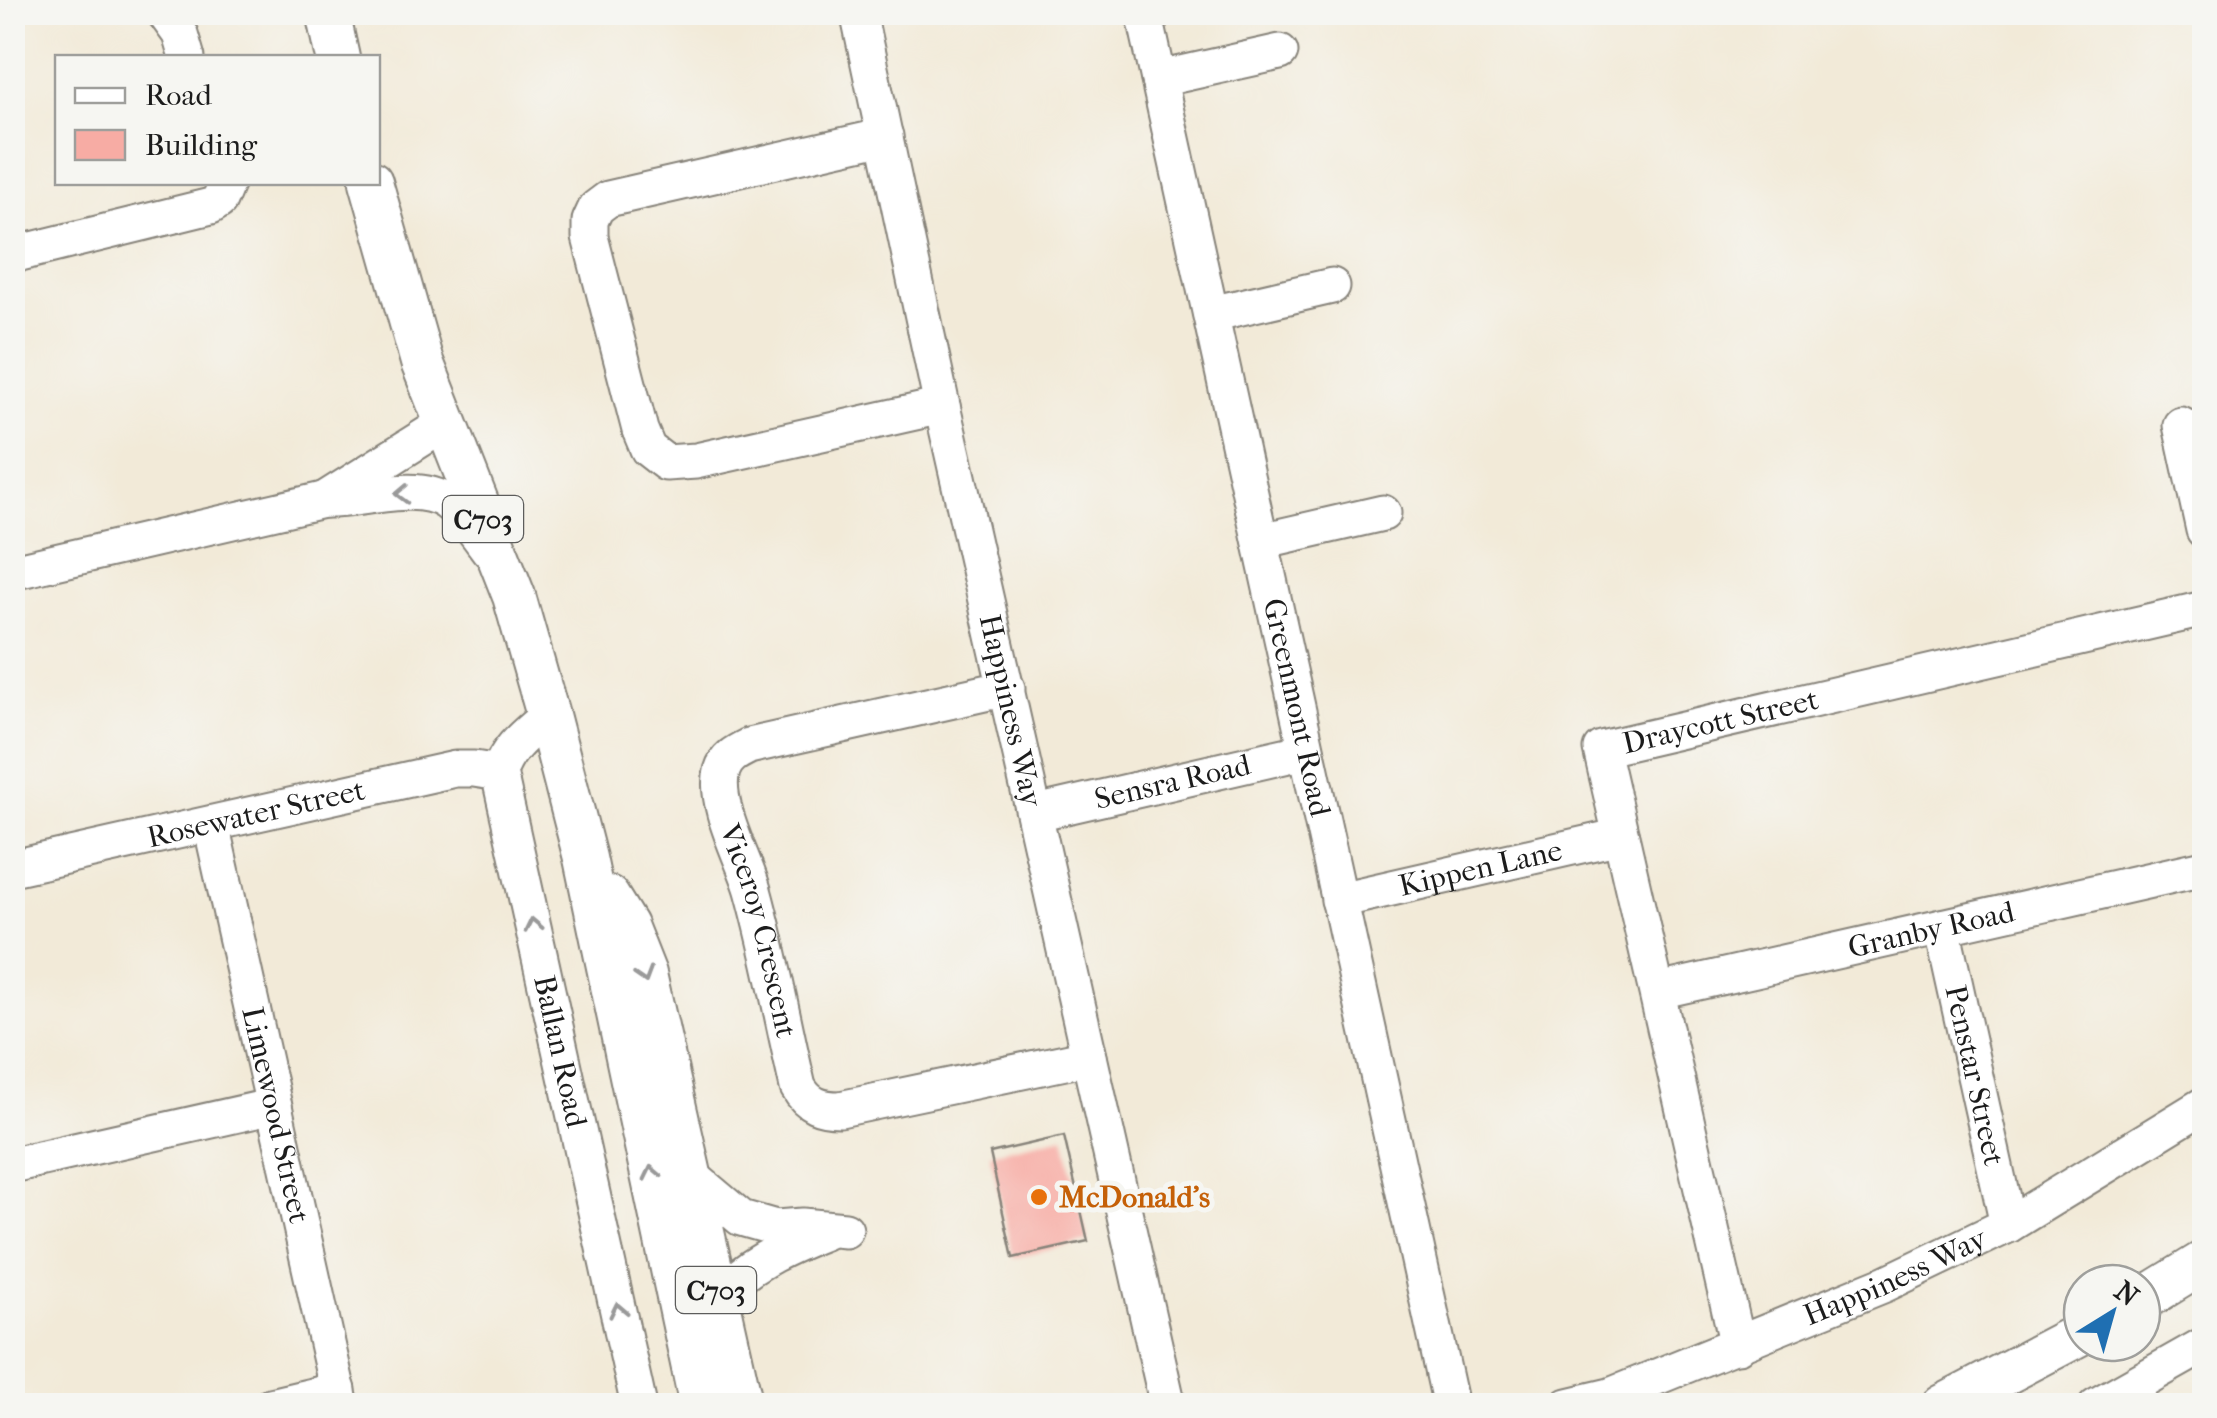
<svg xmlns="http://www.w3.org/2000/svg" width="2217" height="1418" viewBox="0 0 2217 1418" font-family="'IM FELL French Canon',serif">
<rect width="100%" height="100%" fill="#f6f6f2"/>
<filter id="ink" filterUnits="userSpaceOnUse"><feTurbulence type="fractalNoise" baseFrequency=".01" numOctaves="2"/><feDisplacementMap in="SourceGraphic" scale="20" xChannelSelector="R" yChannelSelector="G"/><feConvolveMatrix kernelMatrix="1 2 1 2 8 2 1 2 1" color-interpolation-filters="sRGB"/></filter>
<filter id="wash" filterUnits="userSpaceOnUse"><feTurbulence type="fractalNoise" baseFrequency=".0048" numOctaves="4" result="noise"/><feDisplacementMap in="SourceGraphic" scale="40" xChannelSelector="R" yChannelSelector="G"/><feGaussianBlur stdDeviation="2.25" result="paint"/><feColorMatrix in="noise" values="0 0 0 0 0 0 0 0 0 0 0 0 0 0 0 0 0 1.4 0 .05"/><feComposite in="paint" operator="in"/></filter>
<g filter="url(#wash)">
<rect width="100%" height="100%" fill="#f2ead8"/>
<g id="blocks">
<path fill="#f7aca4" d="M1064,1136L1088,1241L1013,1258L990,1153Z"/>
</g>
</g>
<g filter="url(#ink)">
<use href="#blocks" fill-opacity="0" stroke="#87837a" stroke-width="2.5"/>
<g fill="none" stroke-linecap="round" stroke-linejoin="round">
<defs>
<g id="minor">
<path d="M164,12L180,34L187,58"/>
<path id="s1" d="M858,12L942,406L1168,1406"/>
<path id="s2" d="M1144,12L1451,1406"/>
<path d="M1159,79L1280,52"/>
<path d="M885,136L608,199L596,208L590,221V237L640,430L648,449L666,463L696,461L942,406"/>
<path d="M12,255L211,206L219,201L227,182"/>
<path d="M1211,314L1332,286"/>
<path d="M2181,425L2204,530"/>
<path d="M324,500L446,423"/>
<path d="M1261,541L1383,513"/>
<path d="M12,572L323,500C359,502 416,480 447,502C464,515 477,534 489,550"/>
<path id="s3" d="M1007,688L749,746C737,752 726,757 722,771C713,804 744,859 753,890C771,955 783,1022 798,1087C808,1105 821,1109 840,1109L1089,1057"/>
<path id="s4" d="M548,715C528,733 507,747 499,773L639,1406"/>
<path id="s5" d="M1036,813L1306,751"/>
<path id="s6" d="M211,824L341,1406"/>
<path id="s7" d="M12,868L455,769H474L499,773"/>
<path id="s8" d="M1339,900L1621,836"/>
<path id="s9" d="M1942,927L2008,1225"/>
<path id="s10" d="M1658,991L2204,868"/>
<path d="M12,1165L274,1106"/>
<path d="M690,1175L741,1218L776,1228L802,1226L845,1230"/>
<path d="M718,1299C742,1266 786,1247 824,1232"/>
<path id="s11" d="M1738,1346L1601,749L2204,609"/>
<path d="M270,1406L338,1390"/>
<path id="s12" d="M1568,1406L1610,1396L1885,1284L2008,1225L2204,1105"/>
<path d="M2096,1406L2204,1345"/>
</g>
<path id="major" d="M328,12L338,58
M371,182L422,362L514,596L548,715L585,858L701,1406
M608,897L626,926L645,974L742,1406
M2142,1300L2204,1262
M1943,1406L2082,1333"/>
</defs>
<use href="#minor" stroke="#87837a" stroke-width="39"/>
<use href="#major" stroke="#87837a" stroke-width="46"/>
<use href="#minor" stroke="#fff" stroke-width="35"/>
<use href="#major" stroke="#fff" stroke-width="42"/>
</g>
<defs><path id="oneway-chevron" d="M-2-3.5L2.5 0L-2 3.5" fill="none" stroke-width="1.6" stroke-linecap="round" stroke-linejoin="round" transform="scale(2.5)"/></defs>
<g stroke="#999">
<use href="#oneway-chevron" transform="translate(402 494) rotate(178)"/>
<use href="#oneway-chevron" transform="translate(533 925) rotate(-102)"/>
<use href="#oneway-chevron" transform="translate(644 976) rotate(73)"/>
<use href="#oneway-chevron" transform="translate(652 1173) rotate(-102)"/>
<use href="#oneway-chevron" transform="translate(618 1310) rotate(-102)"/>
</g>
</g>
<circle fill="#e8710a" stroke="#f6f6f2" stroke-width="4" cx="1039" cy="1197" r="10"/>
<g text-anchor="middle" dominant-baseline="central" stroke-width="10" stroke-linejoin="round" paint-order="stroke">
<g fill="#f6f6f2" stroke="#5d5d5c" stroke-width="2.5">
<rect x="443" y="496" width="80" height="46" rx="8"/>
<rect x="676" y="1267" width="80" height="46" rx="8"/>
</g>
<g font-size="28" font-weight="bold" fill="#1c1c1c">
<text x="483" y="519">C703</text>
<text x="716" y="1290">C703</text>
</g>
<g font-size="30" fill="#1c1c1c" stroke="#f6f6f2">
<text stroke="none"><textPath href="#s1" startOffset="715">Happiness Way</textPath></text>
<text stroke="none"><textPath href="#s2" startOffset="712">Greenmont Road</textPath></text>
<text stroke="none"><textPath href="#s11" startOffset="735">Draycott Street</textPath></text>
<text stroke="none"><textPath href="#s5" startOffset="140">Sensra Road</textPath></text>
<text stroke="none"><textPath href="#s7" startOffset="250">Rosewater Street</textPath></text>
<text stroke="none"><textPath href="#s8" startOffset="145">Kippen Lane</textPath></text>
<text stroke="none"><textPath href="#s10" startOffset="280">Granby Road</textPath></text>
<text stroke="none"><textPath href="#s3" startOffset="468">Viceroy Crescent</textPath></text>
<text stroke="none"><textPath href="#s4" startOffset="362">Ballan Road</textPath></text>
<text stroke="none"><textPath href="#s9" startOffset="152">Penstar Street</textPath></text>
<text stroke="none"><textPath href="#s6" startOffset="298">Limewood Street</textPath></text>
<text stroke="none"><textPath href="#s12" startOffset="352">Happiness Way</textPath></text>
</g>
<g font-size="30" font-weight="bold" fill="#c56008" stroke="#f6f6f2" text-anchor="start">
<text x="1059" y="1197">McDonald's</text>
</g>
</g>
<rect width="2217" height="1418" fill="none" stroke="#f6f6f2" stroke-width="50"/>
<rect x="55" y="55" width="325" height="130" fill="#f6f6f2" stroke="#9f9f9c" stroke-width="2.5"/>
<rect x="75" y="88" width="50" height="15" fill="#ffffff" stroke="#9f9f9c" stroke-width="2.5"/>
<text x="145" y="105" font-size="30" fill="#1c1c1c">Road</text>
<rect x="75" y="130" width="50" height="30" fill="#f7aca4" stroke="#9f9f9c" stroke-width="2.5"/>
<text x="145" y="155" font-size="30" fill="#1c1c1c">Building</text>
<g transform="translate(2112 1313) rotate(37)"><circle r="48" fill="#f6f6f2" stroke="#9f9f9c" stroke-width="2.5"/>
<path d="M0-8L18 38L0 25L-18 38Z" fill="#1f6fb2"/>
<text y="-15" font-size="28" font-weight="bold" text-anchor="middle" fill="#1c1c1c">N</text>
</g>
</svg>
